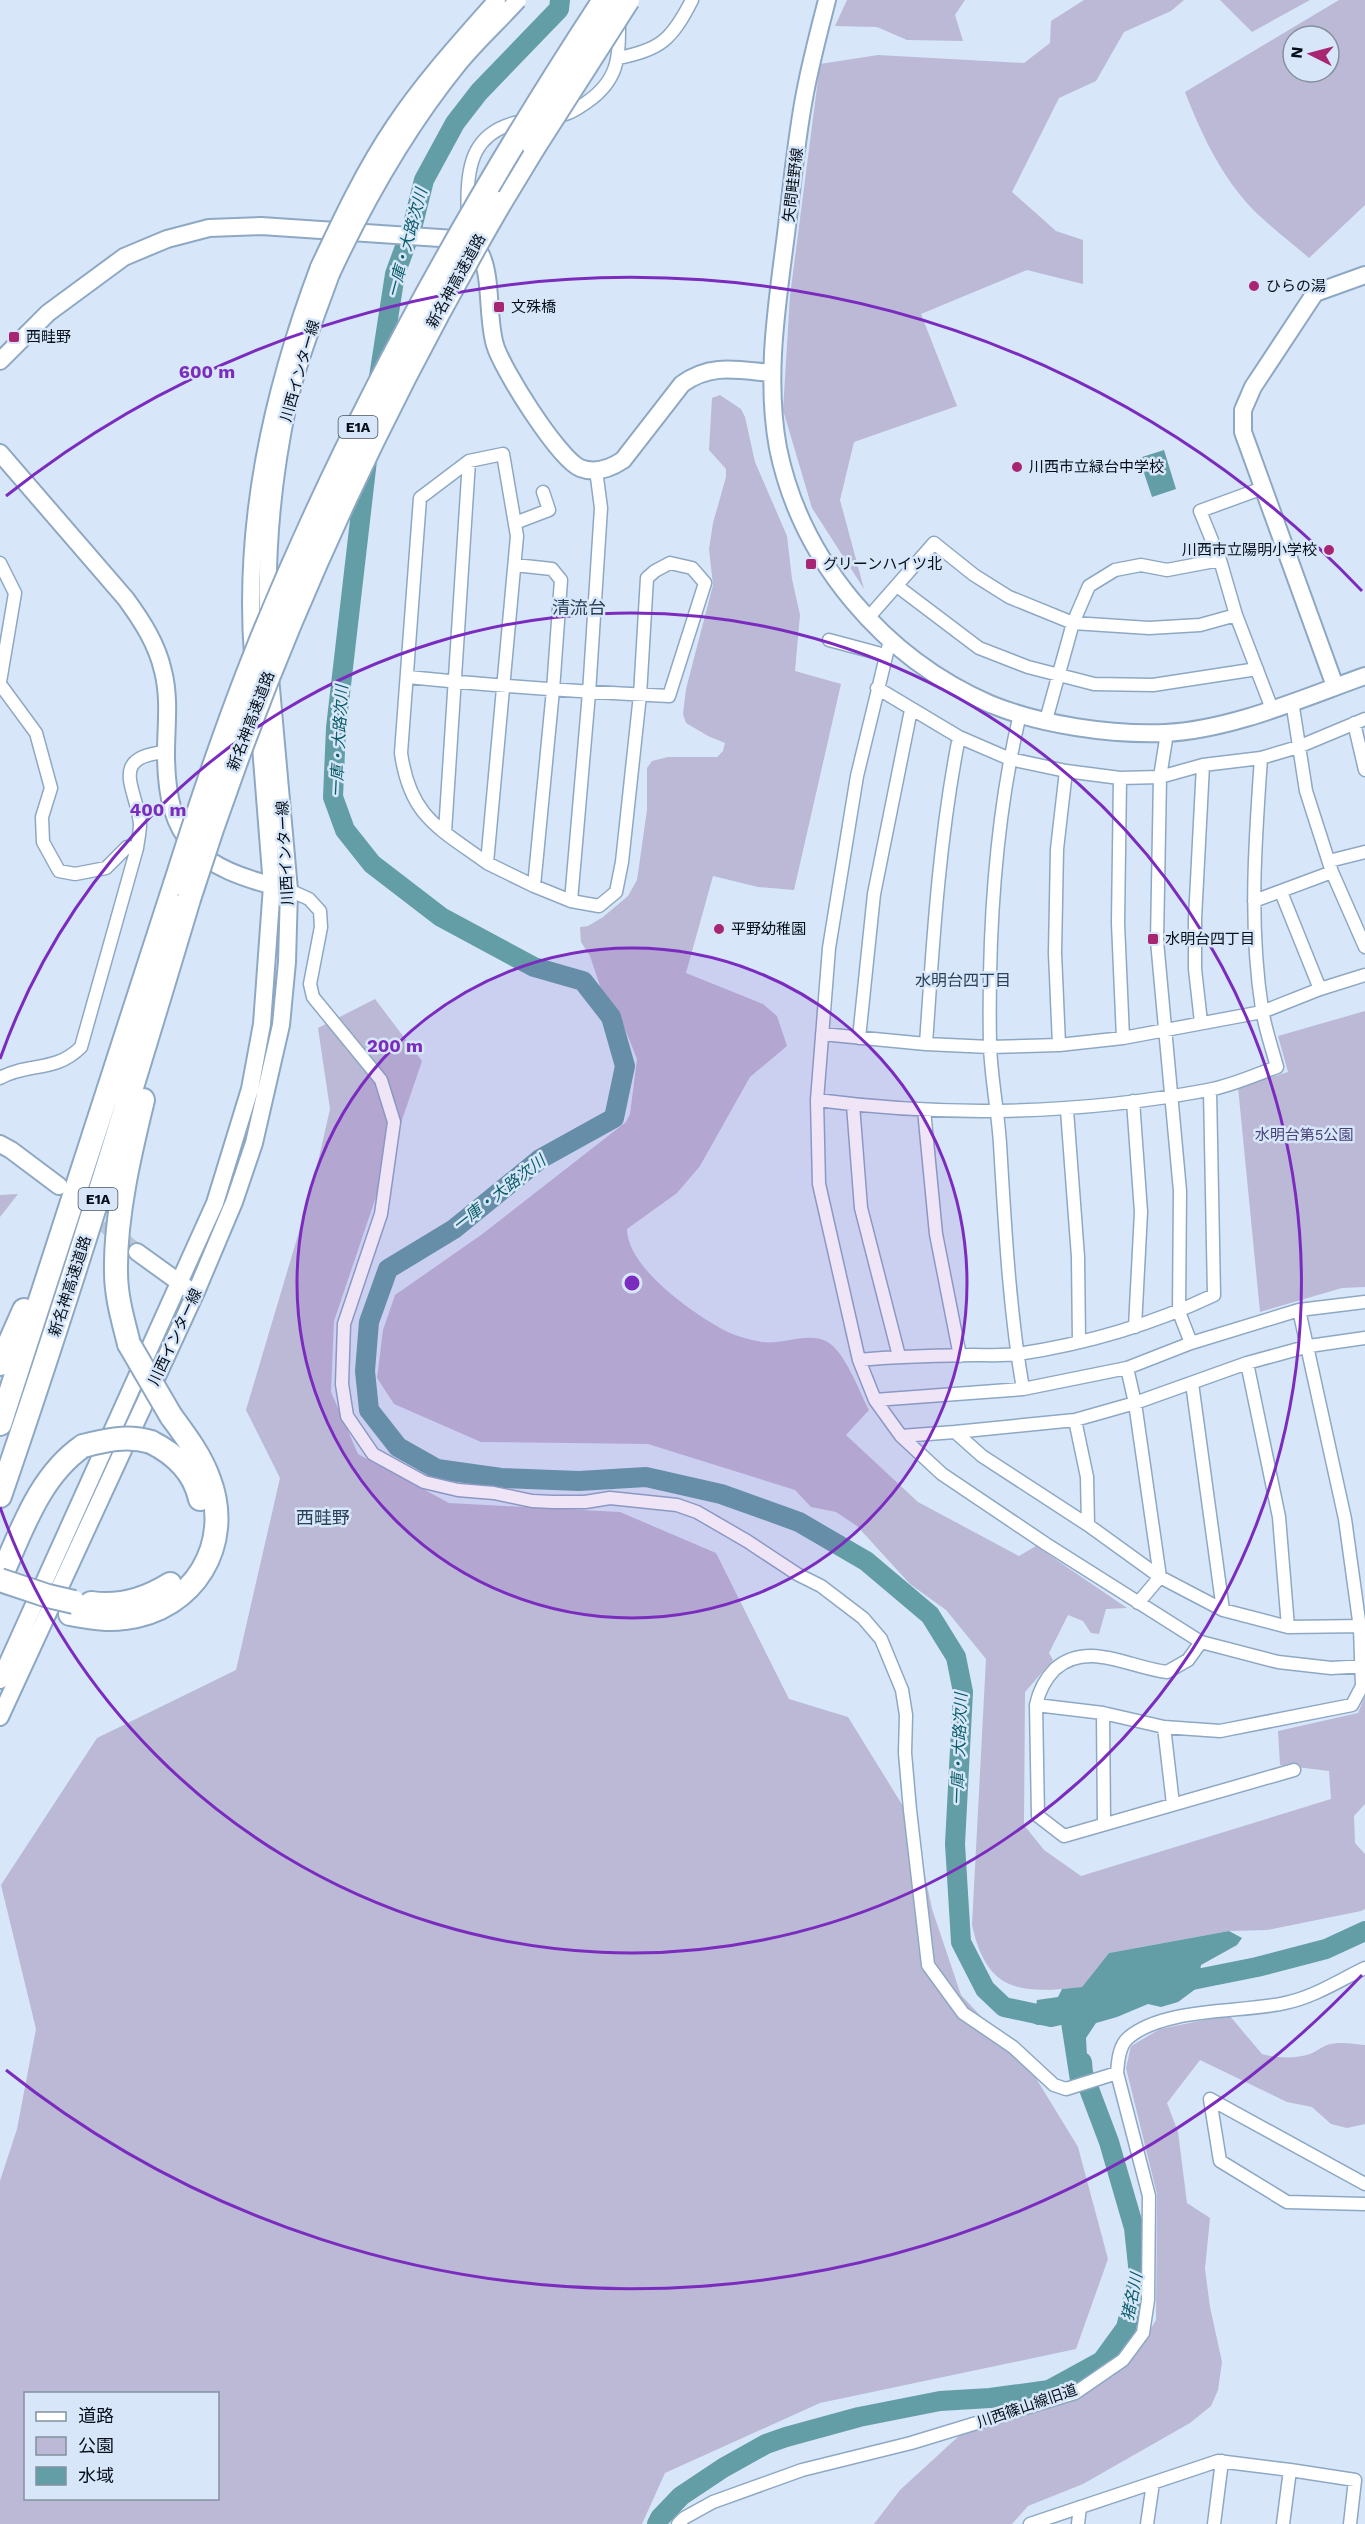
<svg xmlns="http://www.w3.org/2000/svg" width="1365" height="2524" viewBox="0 0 1365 2524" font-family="'Work Sans','Noto Sans JP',sans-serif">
<rect width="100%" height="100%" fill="#d7e7f9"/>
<path fill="#bbb9d5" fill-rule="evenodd" d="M847,0H965L955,15L963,41L907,40L877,27L835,26Z
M1084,0H1184L1171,11L1124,32L1096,81L1059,98L1012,192L1056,231L1083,240V284L1027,270L921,314L957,406L854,442L840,500L864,589L812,508L783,410L790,296L820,64L878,55L1024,63L1050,43L1051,21Z
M1220,0H1310L1252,32Z
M1339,0H1365V205L1309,258C1294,245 1277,232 1263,219C1225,185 1203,138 1185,92ZM1293,36H1329V72H1293Z
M720,395L741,409L745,417L755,462L787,536L792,579L800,615L795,671L841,684L794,890L758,887L713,876L686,973L763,1004L777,1016L787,1046L750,1077L700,1166L677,1193L627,1229C627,1267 691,1312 722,1329C732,1335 750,1340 762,1342C782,1345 807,1332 826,1341C845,1351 859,1391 869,1410L846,1435L918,1502L1019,1556L1036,1546L1127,1608L1106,1609L1099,1634L1091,1633L1083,1621L1068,1615L1049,1653L1053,1660L1025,1692L1024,1825L1044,1850L1081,1876L1331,1799L1329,1771L1280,1765L1278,1731L1358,1713L1365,1696V1804L1354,1816L1355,1843L1365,1854V1909L1361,1911L1267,1930L1229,1931L1109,1953L1082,1987C1020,1994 987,1993 972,1925L986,1659L946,1610L910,1584L857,1526L836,1512L811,1507L795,1490L648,1444L481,1442L394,1404L377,1378L383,1330L395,1295L481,1235L626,1122L630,1114L637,1059L617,1009L601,989L590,956L581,942L580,927L588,926L603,917L628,896L637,880L647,810V768L652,761L668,757H717L723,751L725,743L708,736L686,723L683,714L686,689L713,585L709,549L713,523L726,477V469L709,450L712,398Z
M375,999L422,1061L334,1321L331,1392L358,1454L449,1503L620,1512L716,1553L789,1699L848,1717L914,1824L932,1909L961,1995L1031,2070L1078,2147L1108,2259L1076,2349L820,2403L665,2473L642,2524H0V2181L17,2129L36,2029L1,1885L97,1738L236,1670L280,1478L246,1410L312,1188L330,1109L318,1028ZM26,2394H218V2498H26Z
M1365,1011V1287L1342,1288L1260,1312L1238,1087L1288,1072L1278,1036Z
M18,1194L0,1217V1195Z
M1229,2015L1262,2054C1277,2058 1295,2059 1310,2054C1316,2052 1321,2047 1327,2045C1339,2041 1353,2044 1365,2045V2124L1347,2128L1331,2124L1312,2107L1287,2102L1200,2060L1167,2103L1178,2132L1187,2203L1210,2218L1205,2269L1210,2307L1222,2362L1218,2390L1211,2406L1190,2423L1083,2484L1028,2506L1012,2524H874L900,2490L960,2435L1080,2395L1133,2358L1156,2320L1157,2194L1126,2068L1131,2046L1160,2029Z"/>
<path fill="#639da6" d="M1164,450L1176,489L1152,497L1139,458Z
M1229,1931L1242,1938L1237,1945L1201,1965L1200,1971L1205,1982L1178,2002L1161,2007L1148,2004L1117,2017L1096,2023L1086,2038L1088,2075L1070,2081L1061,2023L1037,2025L1033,2023L1037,2000L1058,1997L1062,1989L1082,1987L1109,1953Z"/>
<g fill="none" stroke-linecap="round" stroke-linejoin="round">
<path stroke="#639da6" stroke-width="20" d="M379,377L395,274L412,228L424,180L455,123L479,92L559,9L560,0
M367,460L336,728L333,797L345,830L372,864L441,917L534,967L583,981L611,1017L625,1066L614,1118L540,1159L454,1229L388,1269L369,1322L365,1371L369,1410L398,1447L437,1469L501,1478L579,1481L646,1477L721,1494L799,1522L866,1561L930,1615L956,1657L963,1692L955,1844L961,1942L985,1989L1004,2007L1051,2017L1060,2015
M1177,1983L1257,1967L1326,1949L1365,1931
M657,2524L660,2518L681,2496L723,2468L766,2444L786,2437L859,2417L940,2401L990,2398L1049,2390L1102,2361L1126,2328L1139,2275L1134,2228L1109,2142L1083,2073L1082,2062"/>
<path stroke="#b8c7d7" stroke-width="16" stroke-dasharray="16 8" stroke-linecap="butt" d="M85,1208L137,1252"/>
<defs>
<path id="street" d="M618,58C661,50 672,39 692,0
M553,117C568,115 575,110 587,102C620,79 619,56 619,19
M468,216C465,165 472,127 530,120
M503,454L517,536L487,863C439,828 410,817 401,753L420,498L469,461Z
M1263,488L1200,511L1220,560L1236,615L1272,709
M515,523L549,510L543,492
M0,563L15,593L0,682
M515,565L552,569L561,580L553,690L534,886
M897,586L979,648L1028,667L1094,684L1153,685L1257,669
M868,618L934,543L974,575L1009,597L1073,623L1149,628L1200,625L1236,615
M829,640L885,655
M890,640L857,776L829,948L817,1100L819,1184L859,1360L875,1400L901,1436L942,1474L1046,1544L1201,1642L1278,1662L1331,1668L1365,1666
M408,677C495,686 582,692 669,696L705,583L692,568L670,563L655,571L647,578L640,695L622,862L616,892L599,906L571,901
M0,684L36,733L51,788L42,817L43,842L59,871L75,874L106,868L127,847L137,848
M877,688L959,737L1010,759L1066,771L1120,778L1160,777L1203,765L1261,758L1298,747L1365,719
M1292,701L1306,791L1332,872L1365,947
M1020,714C995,819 988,937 990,1045C991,1078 998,1111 1000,1144C1005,1226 1009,1308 1023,1389
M1046,720L1073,623L1089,586L1115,570L1141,565L1167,570L1220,560
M1354,723L1365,770
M1167,733L1160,777L1157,941L1180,1191L1179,1312L1191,1343
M1120,778L1118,923L1123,1038
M445,832L469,461
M1329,861L1365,852
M487,863L534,886L571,901L589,693L601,508L596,470
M289,890L309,899L320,911L321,927L310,984L313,997L381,1080L394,1122L381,1214L344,1324L342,1384L347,1416L373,1454L424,1482L458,1490L494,1493L532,1501L553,1502H585L610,1498L677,1505L697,1512L747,1541L797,1574L821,1586L863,1618L881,1639L902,1690L906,1715L905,1753L910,1810L928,1965L963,2013L1013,2047L1054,2085L1066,2089L1117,2073
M1281,892L1320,989
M1254,901L1332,872
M1201,1022L1195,969V919L1203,765
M822,1034L926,1044L990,1047L1059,1045L1123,1038L1262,1012L1320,989L1365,975
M859,1038L874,894L911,710
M926,1044C933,941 939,838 959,737
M1059,1045L1055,953L1057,849L1066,771
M0,1078C29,1062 55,1073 81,1047L137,848C138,840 140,832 140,824C137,789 107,757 166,752
M817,1100C947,1117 1080,1114 1208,1090C1231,1086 1255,1075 1277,1067C1272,1048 1265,1029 1262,1009C1249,926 1255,842 1261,758
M1133,1101L1141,1212L1135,1327
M853,1105L861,1208L899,1356
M924,1110L936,1234L960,1356
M1067,1110L1078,1257L1079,1342
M859,1360C897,1356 934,1356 973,1355C988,1355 1003,1356 1018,1354C1085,1344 1153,1324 1214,1295L1210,1090
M1247,1363L1279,1517L1288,1627
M1127,1368L1135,1403L1160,1577L1138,1603
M1192,1383L1223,1610
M875,1400L1023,1389L1127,1368L1191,1343L1299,1310L1365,1302
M1075,1420L1087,1477L1088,1525
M955,1432L1075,1420L1135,1403L1247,1363L1309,1346L1365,1338
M901,1436L955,1432L982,1456L1088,1525L1160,1577L1223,1610L1288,1627L1365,1626
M1201,1642L1188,1660L1167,1672C1130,1668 1088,1640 1055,1669C1044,1680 1039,1691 1036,1705L1038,1816L1064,1836L1294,1770
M1036,1705L1103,1713L1164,1727L1220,1731L1352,1705L1362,1686L1360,1628L1345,1519L1299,1310
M1103,1713L1104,1823
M1164,1727L1173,1804
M1365,2184L1210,2099L1220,2161L1287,2202L1365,2204
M678,2524L684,2518L713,2502L802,2470L911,2443L1075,2393L1123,2360L1143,2333L1148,2300L1149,2196L1117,2073C1118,2061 1119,2046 1128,2038C1164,2007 1241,2013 1285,2003C1314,1997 1338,1981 1365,1968
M1030,2524L1218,2461L1290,2470
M1078,2524L1080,2507
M1147,2524L1153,2483
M1214,2524L1222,2461
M1283,2524L1290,2470L1355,2480L1350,2524"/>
<path id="secondary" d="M827,0C819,31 811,61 805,93C796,139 792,187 786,234C777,305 765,377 778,448C801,561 884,658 990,704C1041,725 1110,735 1165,733C1231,730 1303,698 1365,676
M0,361L48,313L124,257L167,239L209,228L261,226L470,240C473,245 478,250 481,255C492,278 487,318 495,345C502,369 558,458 580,468C595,474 611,468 623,460L682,384C711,363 737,370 771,373
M0,453L126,599C142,621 157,644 163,671C170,698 166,726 166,753C166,842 199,868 282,888
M268,618C266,546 273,474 288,404C298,360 316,316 331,274
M253,656C243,522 272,392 319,267
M1335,686L1243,432V410L1253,387L1315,293L1365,275
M0,1144L11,1150L59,1186
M137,1252L187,1288
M0,1680L215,1203L250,1089L262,1024L272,886L258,708
M0,1717L196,1292L234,1202L254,1143L281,1025L287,962L289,890L270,677"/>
<path id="highway" d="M500,203L534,147
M129,1344C123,1320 116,1297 116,1272C115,1217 130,1153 143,1100
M0,1364L24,1310
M0,1424L175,884
M151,1442C175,1454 194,1471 200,1499
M0,1496C68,1299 129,1099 189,899
M0,1579C21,1532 39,1476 83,1446
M91,1603C119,1607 146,1599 170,1584
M70,1614C88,1617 106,1621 125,1618C194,1610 234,1544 209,1479C201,1456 185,1435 171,1416"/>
</defs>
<use href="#street" stroke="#8ea8c4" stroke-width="15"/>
<use href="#secondary" stroke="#8ea8c4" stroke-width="20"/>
<use href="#highway" stroke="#8ea8c4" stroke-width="26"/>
<use href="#street" stroke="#fff" stroke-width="12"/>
<use href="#secondary" stroke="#fff" stroke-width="16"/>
<use href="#highway" stroke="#fff" stroke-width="22"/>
<defs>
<path id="secondary-bridge" d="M319,267C342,218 365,169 395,125C425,80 462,40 497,0
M331,274C366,199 407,127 459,63C477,41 499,21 518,0"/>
<path id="highway-bridge" d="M534,147L628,0
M175,884C200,805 226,727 257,650C349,422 469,206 604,0
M189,899C266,656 372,423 500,203
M129,1344L171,1416
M83,1446C106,1440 127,1435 151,1442
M0,1580L48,1596L74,1602"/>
</defs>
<use href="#secondary-bridge" stroke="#8ea8c4" stroke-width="20" stroke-linecap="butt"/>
<use href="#highway-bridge" stroke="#8ea8c4" stroke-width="26" stroke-linecap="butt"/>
<use href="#secondary-bridge" stroke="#fff" stroke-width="16"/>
<use href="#highway-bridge" stroke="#fff" stroke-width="22"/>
</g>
<circle cx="632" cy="1283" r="335" fill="#7b2cbf" fill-opacity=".12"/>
<g fill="none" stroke="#7b2cbf" stroke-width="3">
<circle cx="632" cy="1283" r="335"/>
<path d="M0 1059A670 670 0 1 1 0 1507"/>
<path d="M1362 1975A1006 1006 0 0 1 6 2070M6 496A1006 1006 0 0 1 1362 591"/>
</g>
<g fill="#a82571" stroke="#d7e7f9" stroke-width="2">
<circle cx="1254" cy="286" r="6"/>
<rect x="493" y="301" width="12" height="12" rx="3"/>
<rect x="8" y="331" width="12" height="12" rx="3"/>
<circle cx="1017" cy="467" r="6"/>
<circle cx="1329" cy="550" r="6"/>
<rect x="805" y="558" width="12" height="12" rx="3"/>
<circle cx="719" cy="929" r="6"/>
<rect x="1147" y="933" width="12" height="12" rx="3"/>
</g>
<g text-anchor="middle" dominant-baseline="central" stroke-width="5" stroke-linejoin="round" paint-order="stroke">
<g fill="#d7e7f9" stroke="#45505c" stroke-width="1.5">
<rect x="338.5" y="416" width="39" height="22" rx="4.5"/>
<rect x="78.5" y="1188" width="39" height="22" rx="4.5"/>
</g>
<g font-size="14" font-weight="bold" fill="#060f19">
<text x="358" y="427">E1A</text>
<text x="98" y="1199">E1A</text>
</g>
<g font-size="15" fill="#060f19" stroke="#d7e7f9">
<text transform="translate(793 185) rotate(-83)">矢問畦野線</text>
<text transform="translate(456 281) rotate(-61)">新名神高速道路</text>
<text transform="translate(300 371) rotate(-74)">川西インター線</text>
<text transform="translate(251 721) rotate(-69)">新名神高速道路</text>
<text transform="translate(285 853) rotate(-93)">川西インター線</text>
<text transform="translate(70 1286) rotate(-72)">新名神高速道路</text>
<text transform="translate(175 1337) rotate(-65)">川西インター線</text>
<text transform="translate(1027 2406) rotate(-19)">川西篠山線旧道</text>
</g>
<g font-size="15" fill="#060f19" stroke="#d7e7f9" text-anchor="start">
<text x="1266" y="286">ひらの湯</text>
<text x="511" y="307">文殊橋</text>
<text x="26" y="337">西畦野</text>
<text x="1029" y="467">川西市立緑台中学校</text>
<text x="1317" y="550" text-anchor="end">川西市立陽明小学校</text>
<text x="823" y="564">グリーンハイツ北</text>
<text x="731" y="929">平野幼稚園</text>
<text x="1165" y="939">水明台四丁目</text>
</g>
<g font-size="15" fill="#4b4179" stroke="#d7e7f9">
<text x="1304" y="1135">水明台第5公園</text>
</g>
<g font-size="16" font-style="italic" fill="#0b5e69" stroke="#d7e7f9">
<text transform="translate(407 243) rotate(-75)">一庫・大路次川</text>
<text transform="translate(339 741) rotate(-87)">一庫・大路次川</text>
<text transform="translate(499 1193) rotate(-38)">一庫・大路次川</text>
<text transform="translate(959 1749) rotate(-88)">一庫・大路次川</text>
<text transform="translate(1132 2297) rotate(-79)">猪名川</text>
</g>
<g font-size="16" fill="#2a4159" stroke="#d7e7f9">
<text x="963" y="980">水明台四丁目</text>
</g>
<g font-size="18" fill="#2a4159" stroke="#d7e7f9">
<text x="579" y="607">清流台</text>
<text x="323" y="1517">西畦野</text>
</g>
</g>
<circle cx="632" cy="1283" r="9" fill="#7b2cbf" stroke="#d7e7f9" stroke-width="3"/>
<g font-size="18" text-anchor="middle" font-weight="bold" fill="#7b2cbf" stroke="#d7e7f9" stroke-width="5" stroke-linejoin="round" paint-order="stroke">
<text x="207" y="378">600 m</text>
<text x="158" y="816">400 m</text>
<text x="395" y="1052">200 m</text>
</g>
<rect x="24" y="2392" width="195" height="108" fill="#d7e7f9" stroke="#83919f" stroke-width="1.5"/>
<rect x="36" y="2412" width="30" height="9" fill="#ffffff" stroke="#83919f" stroke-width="1.5"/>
<text x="78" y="2422" font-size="18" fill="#060f19">道路</text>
<rect x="36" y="2437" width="30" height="18" fill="#bbb9d5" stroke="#83919f" stroke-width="1.5"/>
<text x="78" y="2452" font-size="18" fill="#060f19">公園</text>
<rect x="36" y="2467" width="30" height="18" fill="#639da6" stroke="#83919f" stroke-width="1.5"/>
<text x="78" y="2482" font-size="18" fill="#060f19">水域</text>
<g transform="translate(1311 54) rotate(276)"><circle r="28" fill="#d7e7f9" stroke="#83919f" stroke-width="1.5"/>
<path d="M0-4.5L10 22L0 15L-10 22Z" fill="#a82571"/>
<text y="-9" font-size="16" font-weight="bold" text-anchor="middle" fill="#060f19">N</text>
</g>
</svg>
